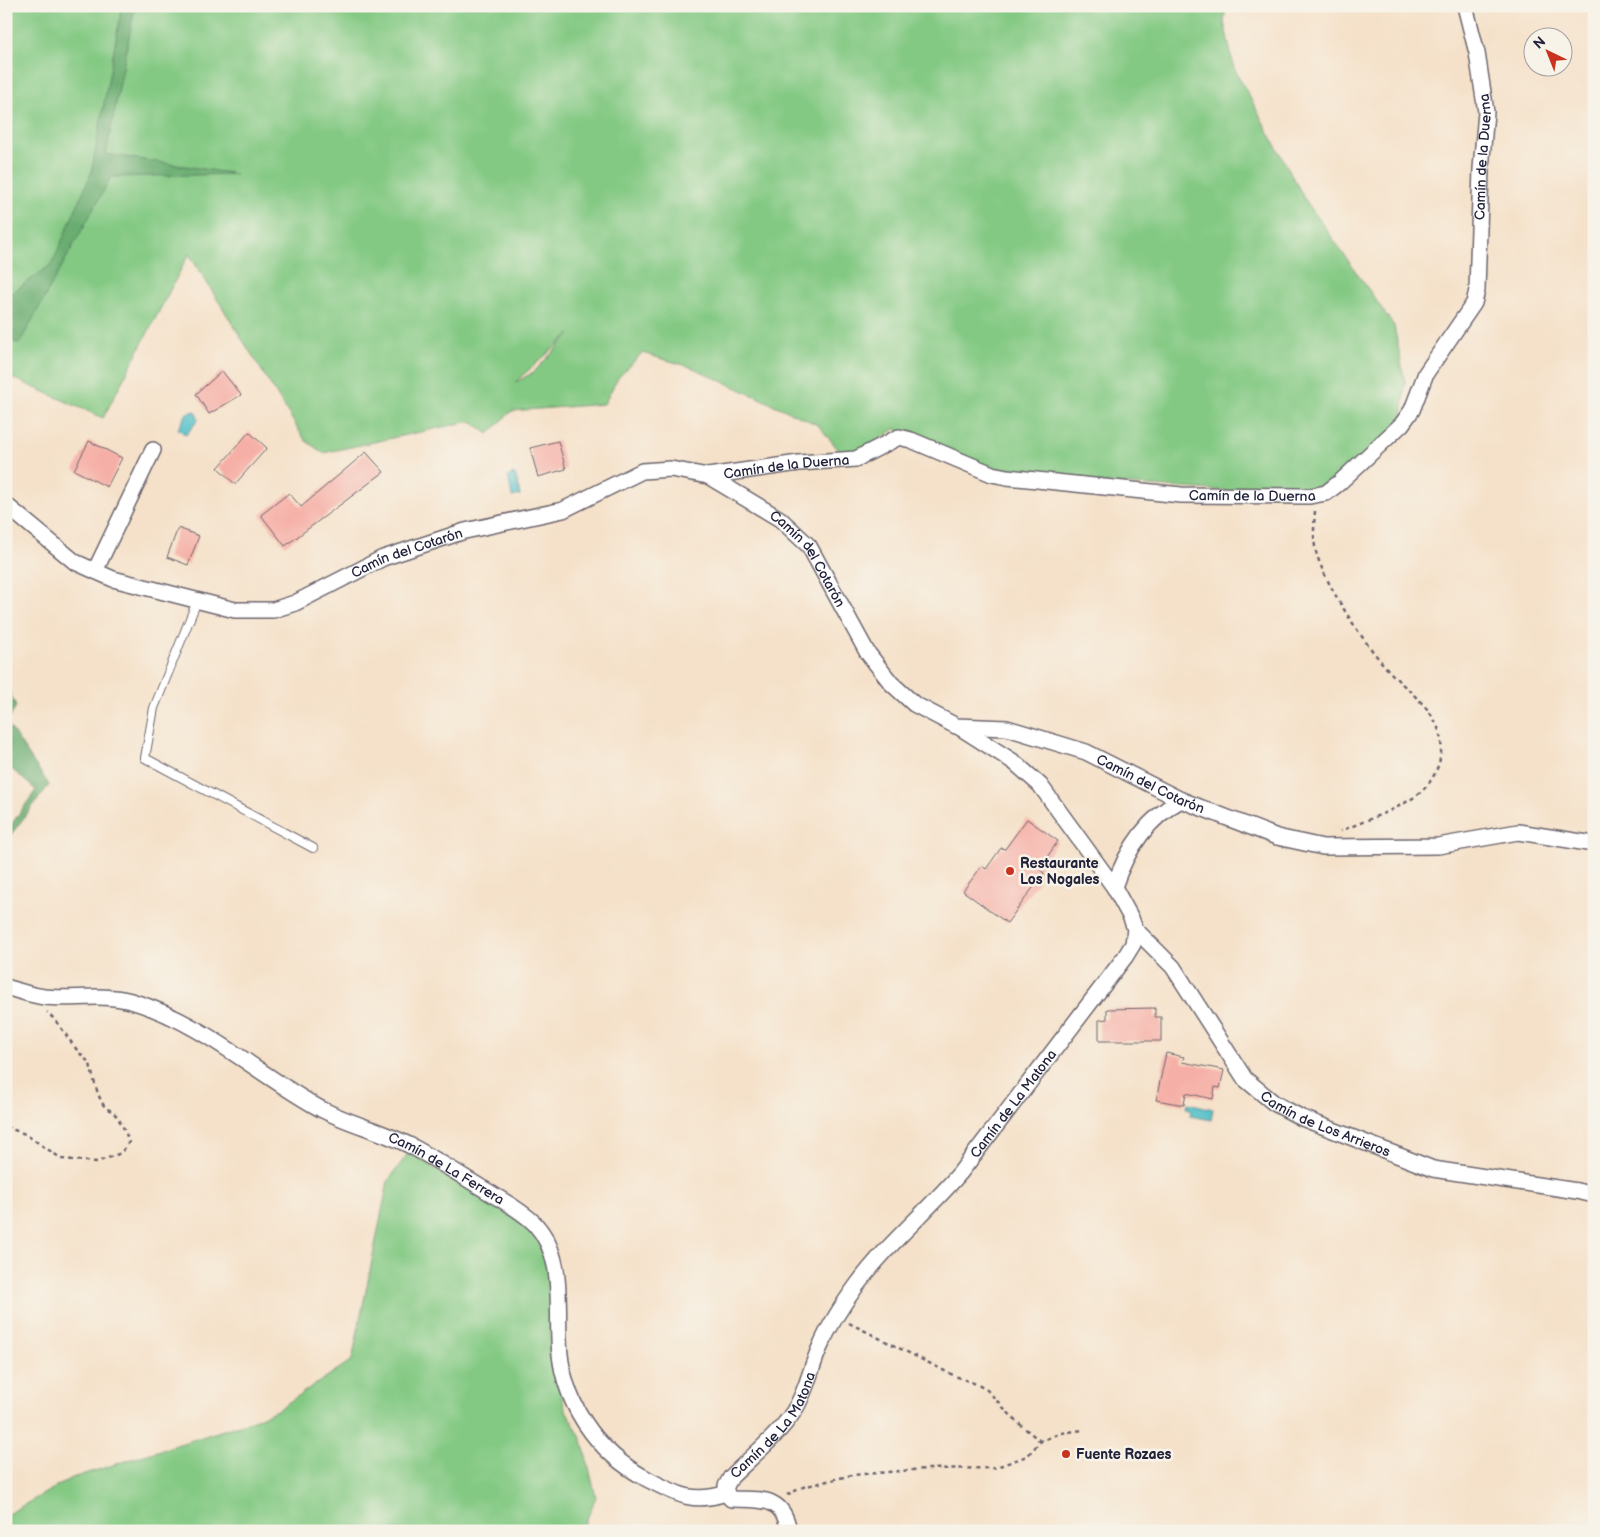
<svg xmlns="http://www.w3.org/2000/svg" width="1600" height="1537" viewBox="0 0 1600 1537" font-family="'Balsamiq Sans',sans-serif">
<rect width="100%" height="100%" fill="#f7f3e8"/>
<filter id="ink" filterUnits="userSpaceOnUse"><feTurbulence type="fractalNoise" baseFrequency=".02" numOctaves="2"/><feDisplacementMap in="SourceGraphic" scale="10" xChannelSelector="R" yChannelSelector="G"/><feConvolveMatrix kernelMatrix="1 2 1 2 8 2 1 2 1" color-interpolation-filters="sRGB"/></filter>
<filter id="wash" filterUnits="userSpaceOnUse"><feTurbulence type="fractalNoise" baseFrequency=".0096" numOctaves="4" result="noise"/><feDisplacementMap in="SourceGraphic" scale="20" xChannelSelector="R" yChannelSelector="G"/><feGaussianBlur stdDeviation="1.12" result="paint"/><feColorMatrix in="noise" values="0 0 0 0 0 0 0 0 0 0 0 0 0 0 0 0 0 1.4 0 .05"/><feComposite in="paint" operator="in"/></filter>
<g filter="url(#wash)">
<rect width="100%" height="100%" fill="#f5e1c9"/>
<path fill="#83c983" stroke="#52765f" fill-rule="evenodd" d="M6,6H1226L1224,22L1234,68L1304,198L1394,326L1405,382L1402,424L1339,483L1310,496L1007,477L899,437L897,428L847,460L818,425L691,367L642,353L618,378L604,404L512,411L488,434L471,421L323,453L305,440L189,254L103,418L6,375ZM570,334L534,372L516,382V381Z
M409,1152L516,1219L541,1242L551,1282L550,1358L566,1410L582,1440L596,1497L582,1531H6V1515L72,1478L246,1423L277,1410L352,1360L388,1181Z"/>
<path fill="#6aad71" stroke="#466856" d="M122,6H135L106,154L236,174L111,177L19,344L6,337V294L9,295L52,264L91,174Z
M6,684L16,706L7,723L49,785L6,841V832L36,790L6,764Z"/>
<path fill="#51c0c7" stroke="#3a7181" d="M196,411L198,420L186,435L178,429L187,413Z
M512,474L516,476L520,495L512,497L508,477Z
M1188,1103L1213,1109L1211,1120L1190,1116L1191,1109L1186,1108Z"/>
<g id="blocks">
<path fill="#f6afa6" d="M222,371L241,395L209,414L196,394Z
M249,432L267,448L235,484L218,468Z
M89,441L122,458L107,487L74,470Z
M558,441L566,469L538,477L530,448Z
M366,452L384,472L285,546L261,515L289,493L301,507Z
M178,528L199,536L188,565L167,557Z
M1027,819L1058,841L1039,869L1044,873L1007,923L963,891L982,866L986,869L1001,848L1005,849Z
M1155,1008V1017H1161V1041H1099V1020L1107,1019V1009Z
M1166,1053L1184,1057L1182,1062L1224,1070L1220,1088L1215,1087L1213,1099L1186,1093L1184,1105L1156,1100Z"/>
</g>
</g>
<g filter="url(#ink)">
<use href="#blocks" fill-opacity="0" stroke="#6c656d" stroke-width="1"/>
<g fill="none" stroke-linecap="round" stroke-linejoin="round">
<defs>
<path id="service" d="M197,601L154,708L145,758L313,848"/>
<g id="minor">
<path id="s1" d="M708,476L799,463L856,459L899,437L911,440L992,474L1007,477L1181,495L1310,496L1326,493L1339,483L1402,424L1412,410L1426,373L1474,303L1477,290L1481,169L1486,112L1477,53L1465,6"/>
<path id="s2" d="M6,505L75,562L113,579L235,610H273L295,603L383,558L465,531L563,510L642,471L671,469L708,476L780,519L809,546L867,652L891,683L914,704L956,726L1007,728L1086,752L1181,800L1277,837L1323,847L1438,846L1518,832L1594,844"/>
<path d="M95,571L153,450"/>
<path d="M1114,887C1126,851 1146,819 1181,800"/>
<path id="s3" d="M1135,929L1173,967L1245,1079L1274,1103L1302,1118L1433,1169L1577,1191L1594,1195"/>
<path id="s4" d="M6,987C18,991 31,995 44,997C73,1000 102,993 131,1001C203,1022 257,1074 321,1109C350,1124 382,1131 411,1146C437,1160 462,1176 487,1191C503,1201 521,1210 535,1224C564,1256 557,1299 559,1339C560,1400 596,1453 649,1480C678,1495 694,1504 726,1493"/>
<path id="s5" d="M726,1493V1486L731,1477C752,1456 778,1436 794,1411C807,1391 810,1369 820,1347C829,1326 843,1304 857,1285C887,1244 927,1212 960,1173L1125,957L1133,944L1135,929L1131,918L1114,887L1040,785L1014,762L959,727"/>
<path d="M726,1493L731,1499C760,1500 783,1495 789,1531"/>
</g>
</defs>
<use href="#service" stroke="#6c656d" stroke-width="10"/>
<use href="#minor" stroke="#6c656d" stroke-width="18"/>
<path stroke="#6c656d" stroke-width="2.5" stroke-dasharray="4 4" stroke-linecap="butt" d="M1315,511C1314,525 1313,539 1316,552C1326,587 1367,648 1392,674C1407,690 1431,707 1438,728C1447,753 1437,780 1416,796C1394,811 1366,820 1341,831
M6,1127L25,1134L62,1159L97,1162L121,1153L129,1142C125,1131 121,1120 112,1111C110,1110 107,1109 105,1107C98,1099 92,1074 90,1063C72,1049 64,1027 47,1012
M849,1323L955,1376L976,1384L987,1390L1016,1421L1040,1441
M787,1495L803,1487L852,1475L925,1469L994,1468L1027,1456L1041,1441L1061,1433L1083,1430"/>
<use href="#service" stroke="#fff" stroke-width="8"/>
<use href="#minor" stroke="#fff" stroke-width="15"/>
</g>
</g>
<g fill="#c8321e" stroke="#f7f3e8" stroke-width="2">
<circle cx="1010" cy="871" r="5"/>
<circle cx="1066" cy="1454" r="5"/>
</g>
<g text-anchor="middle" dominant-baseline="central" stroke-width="5" stroke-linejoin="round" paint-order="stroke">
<g font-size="14" fill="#22223b" stroke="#f7f3e8">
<text stroke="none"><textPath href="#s1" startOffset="1024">Camín de la Duerna</textPath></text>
<text stroke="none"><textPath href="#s1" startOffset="79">Camín de la Duerna</textPath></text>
<text stroke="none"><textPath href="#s1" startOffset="559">Camín de la Duerna</textPath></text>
<text stroke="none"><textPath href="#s2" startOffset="441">Camín del Cotarón</textPath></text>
<text stroke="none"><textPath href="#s2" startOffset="891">Camín del Cotarón</textPath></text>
<text stroke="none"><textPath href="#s2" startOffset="1326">Camín del Cotarón</textPath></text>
<text stroke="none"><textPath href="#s5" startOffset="490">Camín de La Matona</textPath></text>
<text stroke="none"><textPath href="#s3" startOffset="280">Camín de Los Arrieros</textPath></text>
<text stroke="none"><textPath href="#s4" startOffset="485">Camín de La Ferrera</textPath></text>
<text stroke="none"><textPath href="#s5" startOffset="85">Camín de La Matona</textPath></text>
</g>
<g font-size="14" font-weight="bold" fill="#22223b" stroke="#f7f3e8" text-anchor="start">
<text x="1020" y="863">Restaurante<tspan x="1020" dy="16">Los Nogales</tspan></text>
<text x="1076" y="1454">Fuente Rozaes</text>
</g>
</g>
<rect width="1600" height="1537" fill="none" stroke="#f7f3e8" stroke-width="25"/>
<g transform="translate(1548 52) rotate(317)"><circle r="24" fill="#f7f3e8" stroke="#a29fa3"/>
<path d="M0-4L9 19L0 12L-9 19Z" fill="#c8321e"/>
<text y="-8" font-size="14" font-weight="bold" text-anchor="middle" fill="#22223b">N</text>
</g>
</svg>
